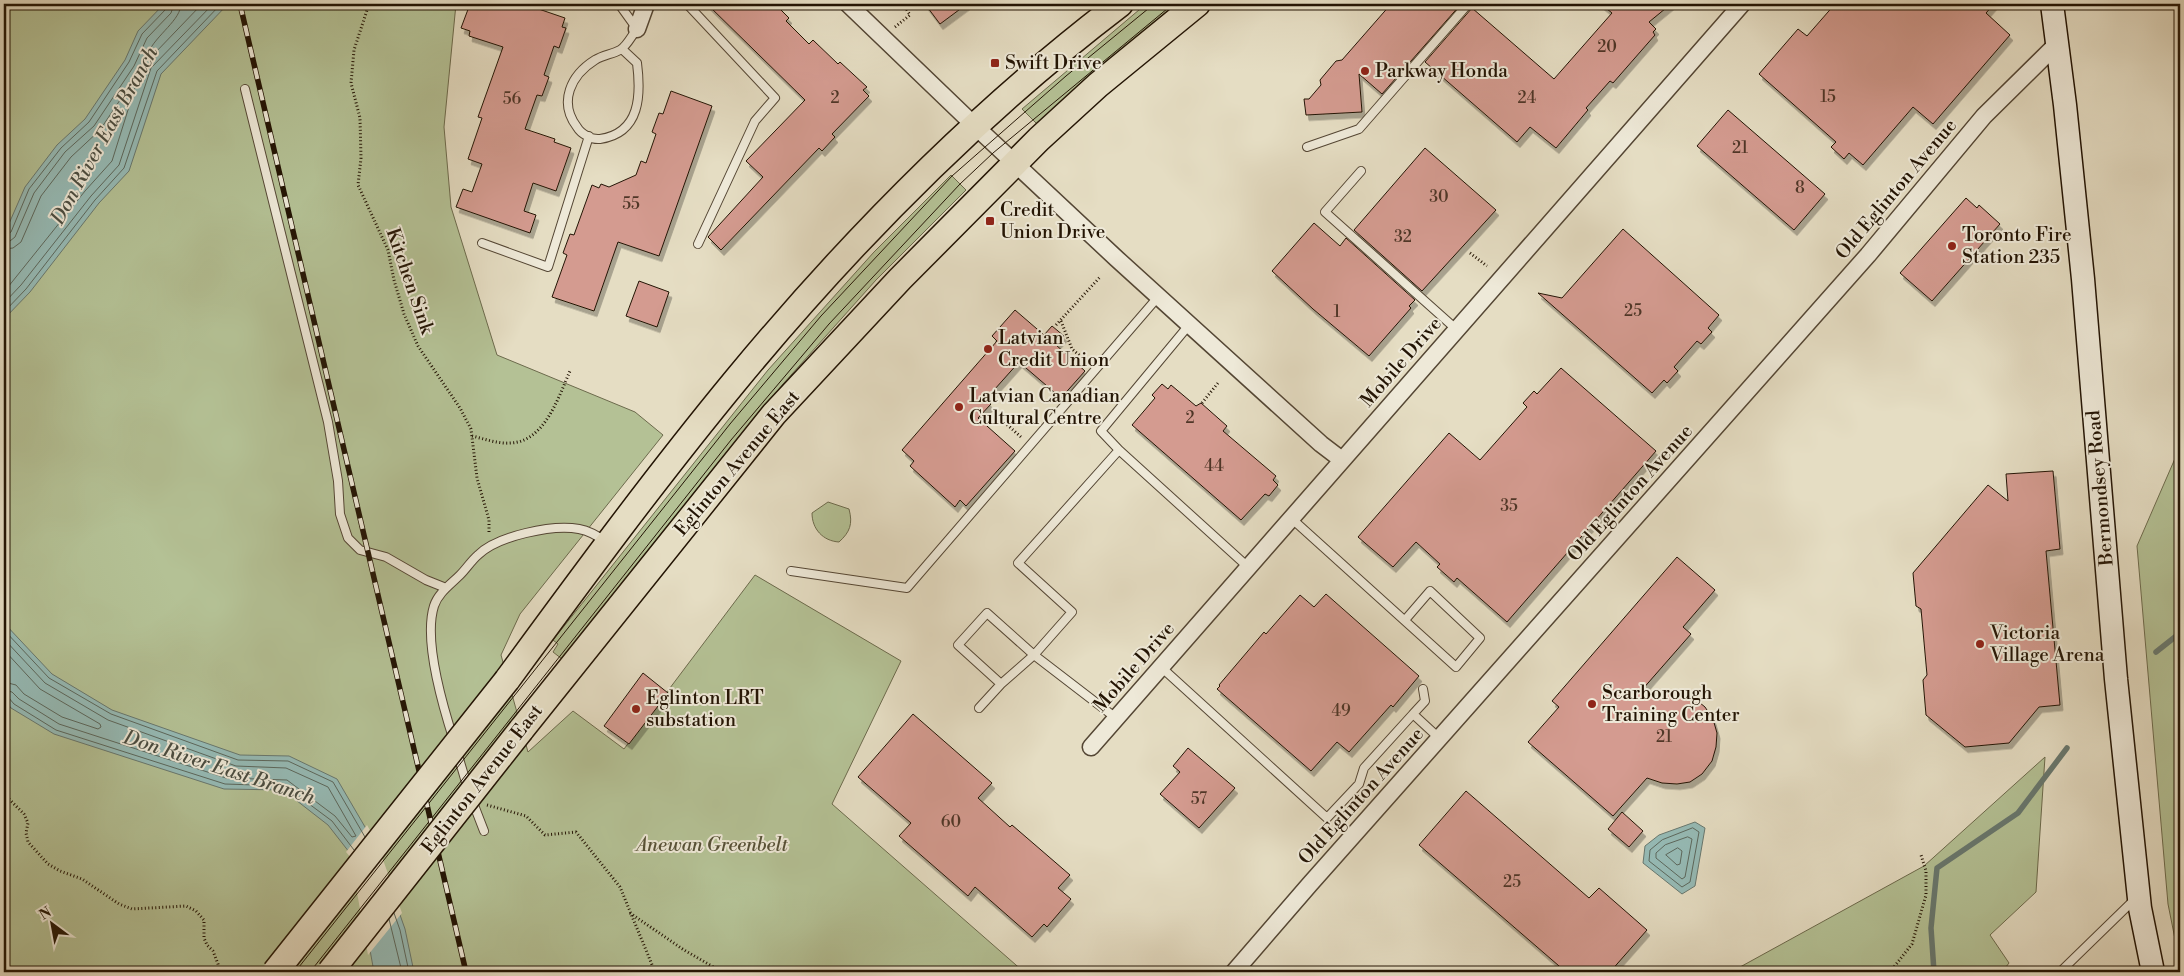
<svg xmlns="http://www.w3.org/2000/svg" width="2184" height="976" viewBox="0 0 2184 976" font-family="'Libre Bodoni',serif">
<defs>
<filter id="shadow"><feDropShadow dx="3" dy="5.5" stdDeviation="0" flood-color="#0004"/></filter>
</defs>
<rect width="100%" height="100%" fill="#e5ddc3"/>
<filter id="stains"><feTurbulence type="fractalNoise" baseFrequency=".004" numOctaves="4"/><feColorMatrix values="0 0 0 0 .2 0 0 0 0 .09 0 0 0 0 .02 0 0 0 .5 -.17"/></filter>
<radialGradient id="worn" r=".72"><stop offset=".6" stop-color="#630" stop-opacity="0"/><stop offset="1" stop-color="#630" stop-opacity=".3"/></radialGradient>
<path fill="#b4c195" stroke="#6c6a4c" d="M4,4H456L444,127L451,207L497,355L635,412L663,435L520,614L501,655L528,752L573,711L624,749L755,575L901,661L832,804L1024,972H254L253,970L250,972H4Z
M1146,4H1182L1037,124L1022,109Z
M951,175L966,190L876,280L783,384L562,659L553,652L558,644L553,640L768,370L874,252Z
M2180,447V964L2168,904L2137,546Z
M828,502L849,509C853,524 850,532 839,542C823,541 812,529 812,513Z
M2045,757L2036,892L1990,935L2009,963L2002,972H1731L1924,866Z"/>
<path fill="#96bbb6" stroke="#68786f" d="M164,4H228L161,74L129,171L99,203L30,292L4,319V235L25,187L57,145L85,119L125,60L138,31Z
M4,623L52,674L112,710L240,755L289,756L337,779L375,844L405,929L414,972H374L353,857L328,825L283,790L224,789L54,734L11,708L4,699Z
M1695,822L1705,828L1695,886L1682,894L1643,863L1645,846L1659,835Z"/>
<path fill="#e5ddc3" d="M367,825L377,843L402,913L368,955L351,858L346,852Z"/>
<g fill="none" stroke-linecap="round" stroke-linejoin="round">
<path stroke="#5c685d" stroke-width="1" d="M181,4C181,20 156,35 148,53L150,56L153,55L202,4
M4,236L11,232L29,189L61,148L89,122L129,62L142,34L166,9L167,4
M4,242L10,241L15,237L34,193L65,152L94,126L134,66L147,38L171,13L174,4
M4,249L13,248L21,242L41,196L71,157L100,130L134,79L138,78L112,161L85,191L4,292
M4,303L21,285L91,196L119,165L151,68L213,4
M4,312L26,289L95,200L124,168L157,71L221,4
M4,630L49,678L111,714L238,760L288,761L333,782L365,837
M4,639L45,683L108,720L236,766L286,768L328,787L356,836L352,837L335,816L287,780L226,778L59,724L19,699L12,692L4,690
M4,650L40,689L100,724L101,727L98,729L62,717L24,694L16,685L4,682
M4,696L8,697L14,704L56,730L225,784L285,786L332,821L354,850
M1693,828L1699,832L1690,882L1682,887L1649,861L1650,850L1662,840Z
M1688,837L1692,839L1685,877L1682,879L1656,858V853L1665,845Z
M1678,848L1682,851L1680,864L1677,865L1666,855Z
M394,913L400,930L409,972
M389,919L402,972"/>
<path stroke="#68786f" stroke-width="5.5" d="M2156,652L2180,633
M1934,972L1931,928L1937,868L2018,813L2067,748"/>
</g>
<path fill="#d49b90" stroke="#231404" filter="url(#shadow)" d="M470,4H524L565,18L562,27L566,28L559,48L554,46L544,75L549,77L542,96L537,95L525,129L555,139L554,142L571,148L556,191L533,183L524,211L536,215L530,233L456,207L463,189L472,192L482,164L468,159L482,118L478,117L503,47L469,36L470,31L461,28Z
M707,4H775L789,18L786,21L809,44L813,40L838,64L840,62L867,87L863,90L869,96L832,134L835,137L822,151L819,148L721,250L708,237L763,177L746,161L805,100Z
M925,4H967L940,24Z
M1391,4H1461L1382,94L1359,74L1362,112L1306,115L1304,99H1309L1321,85L1320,80L1336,61L1342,60Z
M1601,4H1671L1649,22L1656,29L1653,32L1655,35L1613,83L1610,81L1586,108L1588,110L1556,148L1530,127L1517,142L1425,62L1472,8L1554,79L1612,13Z
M1835,4H1994L1986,13L2010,35L1933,124L1913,107L1863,165L1849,153L1844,159L1831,147L1836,142L1759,74L1798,29L1807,36Z
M671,91L712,106L659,256L618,242L594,311L552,297L567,255L563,253L570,234L574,235L592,185L599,188L601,184L609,187L636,175L641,161L646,163L656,134L652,132L659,113L663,114Z
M1728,110L1825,194L1794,230L1697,146Z
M1425,148L1496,210L1422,291L1354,230Z
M1966,198L1977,208L1979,205L2000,224L1932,301L1900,273Z
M1314,223L1340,246L1346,238L1415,300L1409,306L1411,308L1369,356L1313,309L1272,271Z
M1623,229L1719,315L1708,328L1712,332L1701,344L1697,341L1674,367L1678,371L1667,383L1664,380L1652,393L1538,293L1562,298Z
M639,281L669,292L657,327L626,316Z
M1015,310L1044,335L1052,326L1064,336L1056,345L1085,371L1061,398L1019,362L986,399L991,404L978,418L1015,451L966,506L960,500L955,507L910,466L914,461L902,450L997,341L992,336Z
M1561,368L1656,451L1507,622L1457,578L1454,582L1437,567L1440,564L1416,542L1393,567L1358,537L1449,433L1480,460L1527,407L1523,403L1534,391L1537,394Z
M1162,384L1168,389L1171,385L1196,406L1201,403L1227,426L1223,431L1276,476L1273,480L1278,485L1269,496L1265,494L1241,520L1132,425L1155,398L1152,395Z
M2053,471L2060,549L2046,551L2060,705L2039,707L2009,743L1965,747L1926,715L1923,680L1927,675L1921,609L1916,606L1913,573L1988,485L2008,501L2006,474Z
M1677,557L1715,590L1683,627L1691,634L1641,691L1680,692L1694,698L1705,707L1713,719L1717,733L1716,747L1712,761L1702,774L1690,782L1677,784L1662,783L1647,778L1613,816L1528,742L1559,707L1552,701Z
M1326,594L1419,676L1393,707L1391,705L1349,752L1337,742L1311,771L1217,689L1220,686L1219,685L1253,645L1264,632L1266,634L1300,595L1314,607Z
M643,673L668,693L629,744L604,726Z
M913,714L992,783L978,798L1010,827L1012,825L1070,875L1058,888L1071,899L1047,927L1044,924L1032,937L975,887L968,896L899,836L911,823L858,777Z
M1188,748L1235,788L1199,828L1160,794L1180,772L1173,766Z
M1466,791L1589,898L1599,888L1647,930L1610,972H1566L1419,845Z
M1622,812L1643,831L1629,847L1608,829Z"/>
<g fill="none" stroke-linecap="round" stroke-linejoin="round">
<defs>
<path id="lane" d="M619,4L637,29C632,35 627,46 620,50C613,54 603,55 595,60C571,75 558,102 577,127C581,134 592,140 600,139C641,133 641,94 637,63L622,49
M687,4L775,98L755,121L698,244
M245,89L328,422L338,481L340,514L348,538L360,550L386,557L426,580L446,588
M1307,147L1359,129L1468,4
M1361,171L1325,212L1456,329
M482,243L548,267L589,136
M1119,450L1101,431L1189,325
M1291,518L1456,667L1480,638L1430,591L1405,620
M791,571L907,588L1158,297
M1161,667L1327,818L1359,784L1364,768L1413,714L1439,738
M1001,684L1034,655L1116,718
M979,708L1001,684L958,645L987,613L1034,655L1072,612L1018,563L1119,450L1248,567
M1413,714L1425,701L1423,689
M454,741C443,707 423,641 434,606C438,593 451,584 460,575C467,568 471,561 478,555C497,536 553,524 579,529C590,531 598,536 606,542
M457,752L468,789
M472,800L484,831
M2060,972L2136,898"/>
<path id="street" d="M848,4L975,126L1117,259L1321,444L1342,460
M637,29L646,4
M1091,747L1742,4
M1234,972L1310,884L1868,255L1984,116L2058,43"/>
<path id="secondary" d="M2052,4L2065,105L2083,279L2116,679L2140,908L2153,972"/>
<path id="primary" d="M507,680C581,579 656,477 736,380C850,242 978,112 1120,4
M521,730L774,414L900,279L1039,139L1098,85L1197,4"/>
</defs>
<use href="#lane" stroke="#544634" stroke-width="10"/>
<use href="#street" stroke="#544634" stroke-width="19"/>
<use href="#secondary" stroke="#231404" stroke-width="25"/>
<use href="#primary" stroke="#231404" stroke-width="28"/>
<path stroke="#231404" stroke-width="3" stroke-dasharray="1 2.5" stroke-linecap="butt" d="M369,4L354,50L351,83L360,118L361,158L358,185L388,250L394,280L404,314L418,346L460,408L471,429L477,478L489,520V533
M895,27L910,15L903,4
M1470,253L1487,266
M1061,321L1072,349L1086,361
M1056,325L1101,276
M1202,403L1218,383
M994,413L1021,437
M472,436C485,439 498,444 511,443C545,441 558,398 570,371
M4,794L24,814L28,823L26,833L28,842L48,864L60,871L82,879L119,904L132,909L186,906L196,911L204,920V938L207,945L213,951L218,964L219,972
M487,805L526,816L545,835L576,832L620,887L655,972
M630,913L684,950L722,972
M1890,972L1912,944L1926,895V871L1921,855"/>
<use href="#lane" stroke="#eee9d8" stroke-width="8"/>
<use href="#street" stroke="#eee9d8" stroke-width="16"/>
<use href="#secondary" stroke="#eee9d8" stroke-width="22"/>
<use href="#primary" stroke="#e5ddc3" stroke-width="25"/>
<path stroke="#231404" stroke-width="1" d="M295,972L730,424L821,316L952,176L1066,76L1154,4
M310,972L731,440L829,324L960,184L993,153L1173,4"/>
<defs>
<path id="rail" d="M240,4L466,972"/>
</defs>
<use href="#rail" stroke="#231404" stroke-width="5.5"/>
<use href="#rail" stroke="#eee9d8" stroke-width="4" stroke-dasharray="11" stroke-linecap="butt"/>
<defs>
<path id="primary-bridge" d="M275,972L507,680
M330,972L521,730"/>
</defs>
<use href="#primary-bridge" stroke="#231404" stroke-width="28" stroke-linecap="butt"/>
<use href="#primary-bridge" stroke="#e5ddc3" stroke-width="25"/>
</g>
<g fill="#8f2418" stroke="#eee9d8" stroke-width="2">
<rect x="990" y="58" width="10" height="10" rx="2.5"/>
<circle cx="1365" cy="71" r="5"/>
<rect x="985" y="216" width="10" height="10" rx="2.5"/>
<circle cx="1952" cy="246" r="5"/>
<circle cx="988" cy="349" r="5"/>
<circle cx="959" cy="407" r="5"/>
<circle cx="1980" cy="644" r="5"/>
<circle cx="1592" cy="704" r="5"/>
<circle cx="636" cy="709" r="5"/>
</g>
<g text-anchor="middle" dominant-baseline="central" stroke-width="4" stroke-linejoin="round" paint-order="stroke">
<g font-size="16" fill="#4f3627">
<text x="1607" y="47">20</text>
<text x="1828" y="97">15</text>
<text x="835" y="98">2</text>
<text x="1527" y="98">24</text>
<text x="512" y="99">56</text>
<text x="1740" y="148">21</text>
<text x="1800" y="188">8</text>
<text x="1439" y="197">30</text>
<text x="631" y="204">55</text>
<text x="1403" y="237">32</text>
<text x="1633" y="311">25</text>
<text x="1337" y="312">1</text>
<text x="1190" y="418">2</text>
<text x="1214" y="466">44</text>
<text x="1509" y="506">35</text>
<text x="1341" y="711">49</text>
<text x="1664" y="737">21</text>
<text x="1199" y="799">57</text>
<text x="951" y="822">60</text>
<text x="1512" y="882">25</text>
</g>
<g font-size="19" fill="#231404" stroke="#eee9d8" text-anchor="start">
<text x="1005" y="63">Swift Drive</text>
<text x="1375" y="71">Parkway Honda</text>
<text x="1000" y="210">Credit<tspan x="1000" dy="22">Union Drive</tspan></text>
<text x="1962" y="235">Toronto Fire<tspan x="1962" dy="22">Station 235</tspan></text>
<text x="998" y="338">Latvian<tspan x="998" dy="22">Credit Union</tspan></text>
<text x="969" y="396">Latvian Canadian<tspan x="969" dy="22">Cultural Centre</tspan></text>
<text x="1990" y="633">Victoria<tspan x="1990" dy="22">Village Arena</tspan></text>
<text x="1602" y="693">Scarborough<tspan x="1602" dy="22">Training Center</tspan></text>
<text x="646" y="698">Eglinton LRT<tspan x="646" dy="22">substation</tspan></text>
</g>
<g font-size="19" fill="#231404" stroke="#eee9d8">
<text transform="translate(1896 189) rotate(-50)">Old Eglinton Avenue</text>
<text transform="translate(410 281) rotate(71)">Kitchen Sink</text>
<text transform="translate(1401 362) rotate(-49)">Mobile Drive</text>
<text transform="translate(737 463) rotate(-50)">Eglinton Avenue East</text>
<text transform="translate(2100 488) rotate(-95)">Bermondsey Road</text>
<text transform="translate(1630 493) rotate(-48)">Old Eglinton Avenue</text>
<text transform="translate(1134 667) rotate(-49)">Mobile Drive</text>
<text transform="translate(482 779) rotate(-52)">Eglinton Avenue East</text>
<text transform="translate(1361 796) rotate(-48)">Old Eglinton Avenue</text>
</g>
<g font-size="19" font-style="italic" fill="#565137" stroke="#eee9d8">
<text x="712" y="845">Anewan Greenbelt</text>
</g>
<g font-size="20" font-style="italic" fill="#4b4e42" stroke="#eee9d8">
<text transform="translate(105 136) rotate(-61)">Don River East Branch</text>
<text transform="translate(219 768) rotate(18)">Don River East Branch</text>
</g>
</g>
<rect width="2184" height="976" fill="none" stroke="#e5ddc3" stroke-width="20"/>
<rect x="5" y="5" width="2174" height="966" fill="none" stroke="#231404" stroke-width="2.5"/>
<rect x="10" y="10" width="2164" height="956" fill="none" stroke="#231404"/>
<g transform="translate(52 924) rotate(328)" stroke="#eee9d8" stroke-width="4" paint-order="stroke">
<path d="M0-4L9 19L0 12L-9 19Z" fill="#231404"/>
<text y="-8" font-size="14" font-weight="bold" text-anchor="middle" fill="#231404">N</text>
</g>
<rect width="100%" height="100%" filter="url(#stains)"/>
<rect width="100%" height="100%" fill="url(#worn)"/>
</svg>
